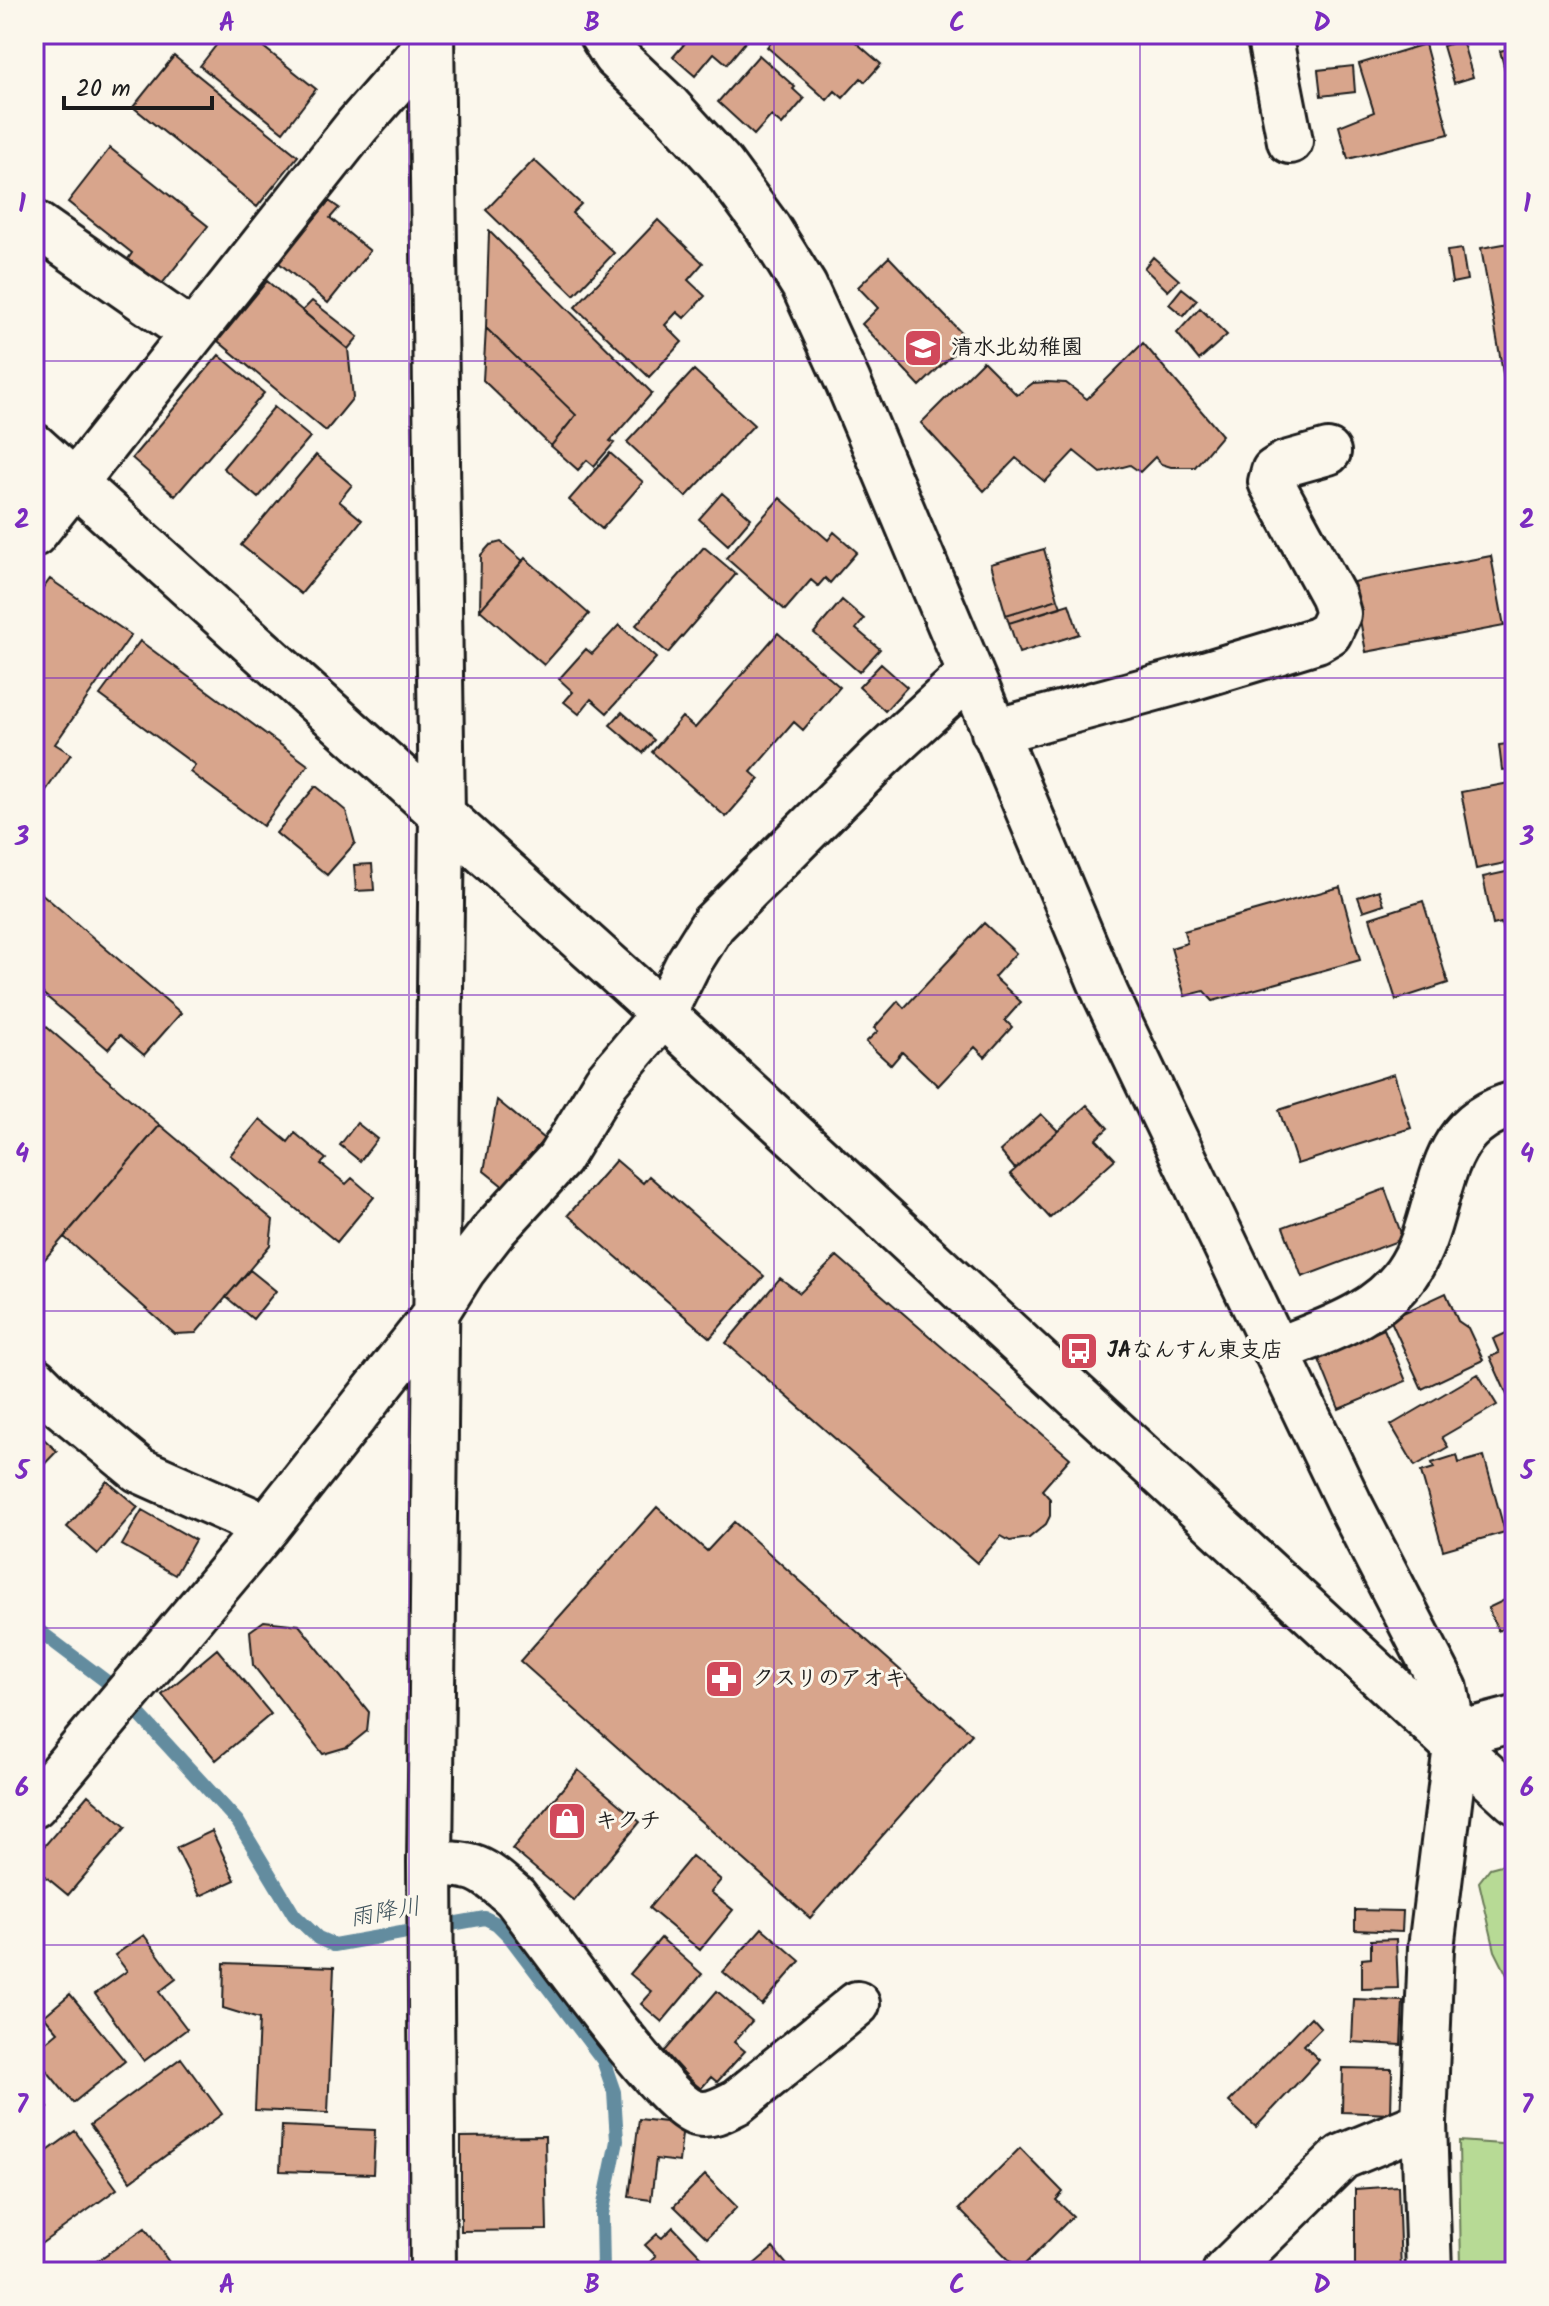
<svg xmlns="http://www.w3.org/2000/svg" width="1549" height="2306" viewBox="0 0 1549 2306" font-family="Kalam,'Klee One',sans-serif">
<rect width="100%" height="100%" fill="#fbf7ec"/>
<filter id="ink" filterUnits="userSpaceOnUse"><feTurbulence type="fractalNoise" baseFrequency=".0125" numOctaves="2"/><feDisplacementMap in="SourceGraphic" scale="16" xChannelSelector="R" yChannelSelector="G"/><feConvolveMatrix kernelMatrix="1 2 1 2 8 2 1 2 1" color-interpolation-filters="sRGB"/></filter>
<g filter="url(#ink)">
<path fill="#b7da95" stroke="#6a7b58" stroke-width="2" d="M1508,1863L1515,1867V1991L1495,1951L1479,1882L1490,1868Z
M1459,2141L1515,2145V2272H1461Z"/>
<g fill="none" stroke-linecap="round" stroke-linejoin="round">
<path stroke="#648c9f" stroke-width="14" d="M34,1627L115,1688L238,1822L294,1915L318,1938L334,1945L485,1918L497,1924L509,1936L603,2060L614,2092L617,2141L602,2214L603,2272"/>
</g>
<path fill="#d8a58c" stroke="#1c1c1c" stroke-width="2" d="M225,34H247L316,89L283,132L200,66Z
M693,34H752L727,64L714,53L695,76L673,57Z
M778,34H834L837,37L851,38L881,64L865,82L861,78L843,98L835,91L827,100L767,47Z
M1462,40L1473,77L1454,83L1443,46Z
M1425,44L1449,134L1348,159L1339,126L1374,112L1359,64Z
M1515,47V84L1509,85L1500,51Z
M759,55L795,87L793,89L804,99L782,125L771,116L754,135L718,102Z
M174,56L298,156L257,207L133,107Z
M1353,66L1355,92L1321,96L1318,70Z
M110,148L208,226L161,285L128,259L132,253L68,202Z
M534,160L581,204L572,213L614,253L574,295L486,210Z
M329,201L339,208L330,218L370,251L328,303L278,262Z
M658,220L703,263L688,280L705,296L684,318L677,312L665,325L682,342L649,377L575,307Z
M489,231L652,393L610,441L614,443L594,466L587,460L578,470L551,446L576,415L486,328Z
M1515,242V406L1509,407L1481,248Z
M1462,249L1467,280L1452,283L1447,251Z
M889,257L968,340L920,386L862,324L878,308L858,287Z
M1153,257L1179,280L1168,291L1144,268Z
M267,281L348,349L353,398L326,431L218,341Z
M1182,288L1197,300L1183,316L1169,304Z
M312,301L358,337L348,349L302,311Z
M1200,308L1227,335L1199,360L1177,333Z
M486,328L576,415L551,446L483,380Z
M1143,343L1222,435L1195,467H1171L1161,464L1155,457L1140,472L1130,465L1101,473L1074,451L1045,482L1016,458L984,491L921,423L983,361L1017,395L1033,383L1047,382L1066,383L1087,399Z
M219,355L264,393L175,496L132,458Z
M694,370L754,425L686,497L627,442Z
M274,407L310,437L258,498L223,468Z
M610,453L643,482L602,529L569,500Z
M316,455L352,485L339,501L362,520L301,594L241,545Z
M722,493L751,518L728,545L699,519Z
M780,498L828,540L834,532L857,552L830,583L825,578L818,586L811,580L785,610L726,558Z
M501,542L523,561L480,610L481,555L490,545Z
M704,547L736,574L668,653L636,625Z
M1044,549L1058,599L1006,615L991,564Z
M1491,556L1504,626L1366,652L1353,582Z
M525,558L589,614L544,665L480,610Z
M50,579L131,635L55,744L71,754L45,792L34,785V601Z
M1058,599L1061,607L1009,623L1006,615Z
M842,600L864,619L856,629L880,649L859,672L814,633Z
M1069,604L1079,634L1019,653L1009,623Z
M619,625L656,658L607,713L591,699L579,714L564,702L573,692L559,679L586,649L592,654Z
M778,633L840,687L803,730L794,722L751,772L759,779L726,817L652,752L682,717L695,728Z
M140,641L308,765L263,826L190,772L195,765L100,695Z
M881,664L907,687L885,711L859,687Z
M622,712L654,740L643,753L610,725Z
M1515,743V769L1502,770L1499,745Z
M1515,782V861L1476,869L1461,792Z
M316,786L346,811L355,843L327,875L276,833Z
M372,864L374,890L356,891L354,865Z
M1515,870V931L1504,934L1501,923L1493,925L1483,877Z
M34,887L181,1013L144,1055L120,1035L108,1049L34,986Z
M1340,887L1360,960L1213,1001L1204,991L1185,996L1171,948L1187,943L1184,931Z
M1379,890L1384,904L1363,911L1358,897Z
M1423,901L1448,983L1396,1000L1370,918Z
M984,923L1016,953L994,977L1021,1002L1005,1020L1012,1027L985,1057L975,1047L938,1086L902,1052L891,1065L866,1042L878,1031L874,1028L898,1001L904,1008Z
M34,1016L160,1125L44,1260L34,1251Z
M1394,1074L1411,1128L1297,1164L1279,1110Z
M497,1100L544,1139L504,1187L484,1171Z
M1087,1105L1108,1128L1096,1139L1115,1159L1050,1218L1010,1174Z
M1041,1114L1058,1131L1015,1169L1000,1151Z
M260,1119L288,1142L295,1133L326,1159L321,1164L346,1184L352,1178L374,1197L337,1242L230,1155Z
M357,1123L377,1139L360,1161L340,1145Z
M160,1125L273,1220L270,1245L196,1333L175,1334L64,1237Z
M616,1160L643,1183L649,1176L764,1276L710,1338L568,1215Z
M1385,1189L1403,1239L1302,1277L1283,1227Z
M837,1256L1070,1458L1042,1490L1050,1499V1516L1046,1524L1029,1538L1010,1541L1001,1536L977,1563L726,1343L780,1278L800,1293Z
M250,1270L276,1291L253,1319L226,1297Z
M1446,1293L1458,1321L1468,1328L1483,1360L1422,1389L1390,1319Z
M1384,1329L1406,1381L1339,1409L1318,1357Z
M1515,1329V1391L1507,1395L1490,1357L1499,1353L1493,1339Z
M1478,1374L1497,1405L1442,1437L1448,1447L1415,1466L1391,1425Z
M34,1430L57,1451L34,1475Z
M1457,1455L1459,1463L1484,1456L1505,1532L1443,1550L1421,1472L1434,1468L1432,1463Z
M107,1481L138,1507L98,1554L67,1527Z
M657,1507L707,1551L734,1522L972,1734L810,1918L520,1661Z
M142,1510L195,1540L175,1575L122,1545Z
M1515,1595V1623L1498,1631L1488,1608Z
M264,1621L299,1625L369,1712L367,1731L347,1747L323,1754L253,1665L250,1631Z
M217,1649L271,1714L216,1760L162,1695Z
M578,1770L640,1822L574,1901L512,1849Z
M88,1795L126,1827L68,1895L34,1867V1858Z
M212,1831L235,1880L200,1896L176,1848Z
M692,1856L721,1880L711,1892L733,1910L700,1950L649,1908Z
M1355,1910L1403,1911L1402,1932L1355,1930Z
M762,1928L800,1961L762,2005L723,1972Z
M144,1935L176,1979L159,1992L187,2029L144,2061L95,1994L127,1971L115,1955Z
M661,1938L702,1974L662,2022L641,2004L652,1992L630,1974Z
M1396,1939L1398,1988L1362,1989V1959L1371,1958V1940Z
M224,1963L334,1967L328,2113L255,2110L259,2019L223,2008Z
M717,1991L752,2021L734,2042L745,2051L717,2082L711,2077L698,2092L659,2058Z
M70,1994L125,2061L73,2103L34,2055V2052L58,2032L44,2016Z
M1354,1999L1403,2001L1401,2045L1352,2042Z
M1311,2017L1321,2028L1304,2045L1319,2060L1256,2127L1229,2102Z
M181,2058L222,2114L131,2181L90,2125Z
M1343,2068L1392,2069L1391,2114L1342,2112Z
M34,2093L48,2108L34,2121Z
M639,2119L683,2124L679,2162L656,2159L651,2200L629,2197Z
M282,2126L375,2130L373,2174L280,2171Z
M75,2131L117,2189L38,2246L34,2241V2161Z
M545,2136L547,2230L461,2231V2137Z
M1020,2148L1063,2192L1056,2200L1073,2216L1019,2270L959,2209Z
M705,2175L737,2207L707,2238L674,2206Z
M1398,2186L1401,2272H1355V2189Z
M673,2227L716,2272H630L638,2264L643,2269L656,2256L645,2245L657,2234L662,2238Z
M145,2228L176,2272H81Z
M773,2248L793,2272H749L747,2270Z"/>
<g fill="none" stroke-linecap="round" stroke-linejoin="round">
<defs>
<path id="minor" d="M431,34L442,816L430,1863L433,2272
M601,34L615,56L669,107L721,164L768,228L804,286L848,382L1106,995L1349,1503L1445,1689L1456,1746L1431,1948L1424,2123L1429,2272
M1269,34L1290,141
M34,223L192,333
M34,446L663,1014L1515,1801
M34,534L357,126L431,41
M994,732L1188,679L1317,640L1329,633L1338,614L1333,596L1271,482L1274,471L1285,464L1328,452
M1276,1351C1323,1331 1375,1317 1406,1274C1449,1213 1426,1127 1515,1104
M34,1379L58,1403L139,1470L267,1527
M1454,1735L1515,1719
M34,1805L267,1527L434,1316L463,1270L494,1230L559,1159L606,1082L663,1014L688,964L713,924L880,757L969,675
M430,1863C477,1865 479,1866 515,1897C542,1932 666,2106 696,2113C710,2117 725,2108 737,2102L857,2004
M1225,2272L1342,2157L1424,2123"/>
</defs>
<use href="#minor" stroke="#1c1c1c" stroke-width="50"/>
<use href="#minor" stroke="#fbf7ec" stroke-width="44"/>
</g>
</g>
<path fill="none" stroke="#7b2cbf" stroke-width="2" stroke-opacity="0.55" d="M409,34V2272M774,34V2272M1140,34V2272M34,361H1515M34,678H1515M34,995H1515M34,1311H1515M34,1628H1515M34,1945H1515"/>
<defs>
<symbol id="school-square" viewBox="-11 -11 22 22"><rect x="-9" y="-9" width="18" height="18" rx="4" fill="#d1495b" stroke="#fbf7ec"/><path d="M0-5L7-2L0 1L-7-2ZM-4 1L0 2.5L4 1V4Q0 6-4 4Z" fill="#fff"/></symbol>
<symbol id="bus-square" viewBox="-11 -11 22 22"><rect x="-9" y="-9" width="18" height="18" rx="4" fill="#d1495b" stroke="#fbf7ec"/><path d="M-5-6H5V4H4V6H2V4H-2V6H-4V4H-5ZM-3.5-4V0h7V-4ZM-3.5 1.2v1.5H-2V1.2ZM2 1.2v1.5H3.5V1.2Z" fill="#fff"/></symbol>
<symbol id="pharmacy-square" viewBox="-11 -11 22 22"><rect x="-9" y="-9" width="18" height="18" rx="4" fill="#d1495b" stroke="#fbf7ec"/><path d="M-2-6h4v4h4v4h-4v4h-4v-4h-4v-4h4Z" fill="#fff"/></symbol>
<symbol id="shop-square" viewBox="-11 -11 22 22"><rect x="-9" y="-9" width="18" height="18" rx="4" fill="#d1495b" stroke="#fbf7ec"/><path d="M-5-2.5h2.3a2.7 3.5 0 0 1 5.4 0H5L5.5 6h-11ZM-1.5-2.5h3a1.5 2.3 0 0 0-3 0Z" fill="#fff"/></symbol>
</defs>
<g fill-rule="evenodd">
<use href="#school-square" x="901" y="326" width="44" height="44"/>
<use href="#bus-square" x="1057" y="1329" width="44" height="44"/>
<use href="#pharmacy-square" x="702" y="1657" width="44" height="44"/>
<use href="#shop-square" x="545" y="1799" width="44" height="44"/>
</g>
<g text-anchor="middle" dominant-baseline="central" stroke-width="6" stroke-linejoin="round" paint-order="stroke">
<g font-size="22" font-weight="bold" fill="#1c1c1c" stroke="#fbf7ec" text-anchor="start">
<text x="951" y="348">清水北幼稚園</text>
<text x="1107" y="1351">JAなんすん東支店</text>
<text x="752" y="1679">クスリのアオキ</text>
<text x="595" y="1821">キクチ</text>
</g>
<g font-size="24" font-style="italic" fill="#40545d" stroke="#fbf7ec">
<text transform="translate(385 1913) rotate(-10)">雨降川</text>
</g>
</g>
<rect width="1549" height="2306" fill="none" stroke="#fbf7ec" stroke-width="88"/>
<path d="M64 96v12h148v-12" fill="none" stroke="#1c1c1c" stroke-width="4"/>
<text x="76" y="96" font-size="24" fill="#1c1c1c" stroke="#fbf7ec" stroke-width="6" paint-order="stroke">20 m</text>
<rect x="44" y="44" width="1461" height="2218" fill="none" stroke="#7b2cbf" stroke-width="3"/>
<g font-size="26" text-anchor="middle" font-weight="bold" fill="#7b2cbf">
<text x="227" y="31">A</text>
<text x="592" y="31">B</text>
<text x="957" y="31">C</text>
<text x="1322" y="31">D</text>
<text x="22" y="212">1</text>
<text x="1527" y="212">1</text>
<text x="22" y="528">2</text>
<text x="1527" y="528">2</text>
<text x="22" y="845">3</text>
<text x="1527" y="845">3</text>
<text x="22" y="1162">4</text>
<text x="1527" y="1162">4</text>
<text x="22" y="1479">5</text>
<text x="1527" y="1479">5</text>
<text x="22" y="1796">6</text>
<text x="1527" y="1796">6</text>
<text x="22" y="2113">7</text>
<text x="1527" y="2113">7</text>
<text x="227" y="2293">A</text>
<text x="592" y="2293">B</text>
<text x="957" y="2293">C</text>
<text x="1322" y="2293">D</text>
</g>
</svg>
